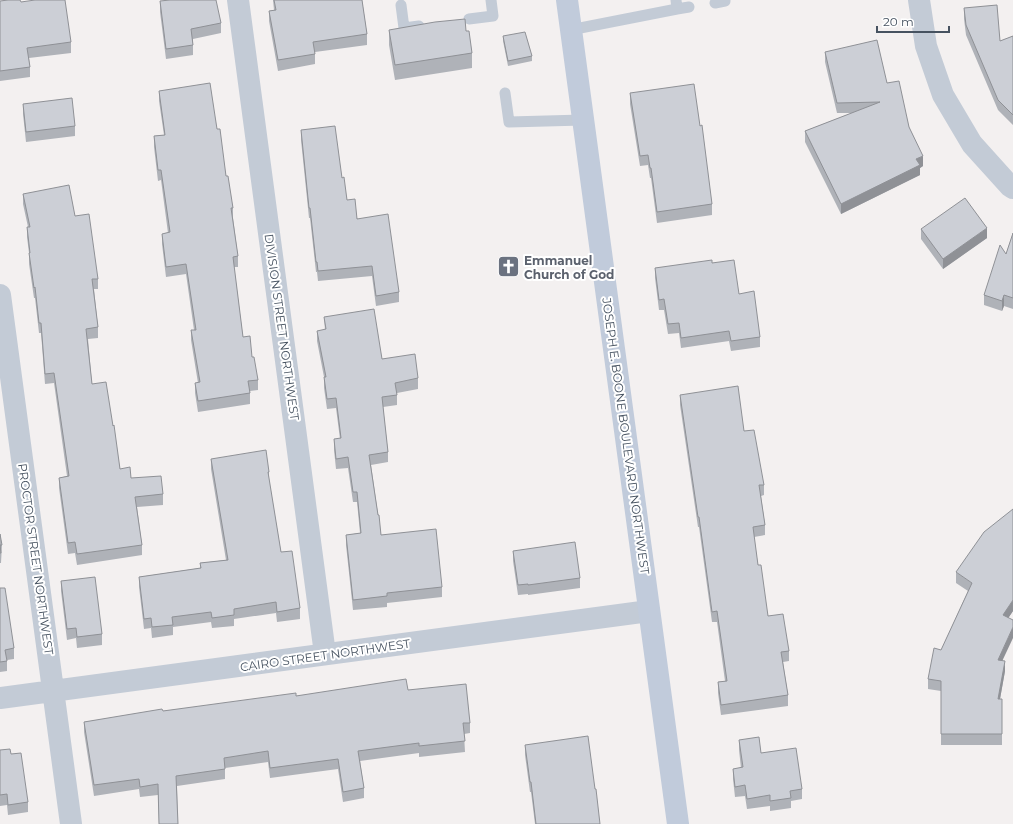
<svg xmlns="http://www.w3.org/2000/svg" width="1013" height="824" viewBox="0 0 1013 824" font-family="Montserrat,sans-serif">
<rect width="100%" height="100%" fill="#f3f0f0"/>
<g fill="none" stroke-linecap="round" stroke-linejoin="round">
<path stroke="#c3cbd6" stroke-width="11" d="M715,3L725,1V0
M401,5L404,28L419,26
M677,9L689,7
M469,19L493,16L491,0
M570,30L677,9L676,0
M505,93L509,122L583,120"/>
<path stroke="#c3cbd6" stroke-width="22" d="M238,0L325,654
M919,0L926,46L943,95L972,144L1010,186L1013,188
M0,295L71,824
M0,698L649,611"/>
<path stroke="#c1cbdb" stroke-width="22" d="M567,0L678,824"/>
</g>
<path fill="#afb2b8" d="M273,0H362L367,34V45L315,52V64L278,71L269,21V11L274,10Z
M0,1L21,2L71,42V53L29,58L30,67V77L0,81Z
M160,1L221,23V33L193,39V55L166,59L160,12Z
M964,8L1000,41L1013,36V125L998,110L966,35L964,19Z
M389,30L466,31L472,53V68L395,80L389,45Z
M503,36L532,56V61L508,66L503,41Z
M825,52L887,83L909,127L923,166L920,168V175L841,214L805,142V131L852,113H837L825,62Z
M159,91L217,129L226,176L233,208V218L238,256V267H234L243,337L252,357L258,380V390L250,391V404L198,412L195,393V383H198L191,340V330H194L186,274L166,277L162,244V234L168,233L161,180L158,181L154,147V136L164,135L159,101Z
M630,93L712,204V215L657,223L651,178H650L648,165L640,166L630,104Z
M23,104L75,126V136L26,142L23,114Z
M301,130L342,178L347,200L399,292V302L376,306L372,276L318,281L317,272H316L310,218H309L301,140Z
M23,194L75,216L98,279V289H94L98,327V338L88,339L92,384L113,426L120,469L131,478L163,494V505L137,507L142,545V555L77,565L75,553L68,554L59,488V478L67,476L54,383L45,384L41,333H39L35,298H34L29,264V253L27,237V227H28L23,204Z
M921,229L987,238L943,269L921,239Z
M1013,233V309L1004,306L1002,311L984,305V295L1006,254Z
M712,263L739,294L760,337V347L731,351L729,341L681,348L679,333L668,334L664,310H659L655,278V268Z
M324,317L382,359L418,378V389L397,393V405L383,407L388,452V462L371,465L381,535L442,587V597L387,603V607L353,610L346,545V535L360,533L357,502H353L348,468L336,469L334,450V439H340L336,408L327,409L324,388V377L317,341V331L325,330Z
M680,395L744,431L764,485V495L761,496L765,525V535L754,537L758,565L768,616L789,651V661L783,662L788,695V706L721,715L718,693V682L725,681L717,622H712L699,527H698L680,405Z
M211,459L269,472V480L281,552L300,608V619L277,622L276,613L234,619V626L212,628L211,622L173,627V635L152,638L151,628L144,629L139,587V577L200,568V563L226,560L211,469Z
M0,534L2,545L1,563H0Z
M513,551L580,578V588L528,595V594L518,595L513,561Z
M956,572L1013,611L1008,618L1002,661L1005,671L1000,699H1002V745H941V691L928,689V679L968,591L956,583Z
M61,581L102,634V645L77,648L76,638L67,640L61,591Z
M0,588L14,648V659L7,660V671L0,672Z
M408,690L470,723V733L464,734L465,752L419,757V753L360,761L364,788V798L343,802L338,769L270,778L268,762L225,768V779L177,786L178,824H159L158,795L140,797L139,789L94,796L84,732V722L163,711L296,696Z
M739,740L761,753L802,789V799L791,801V808L770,811V806L747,809L745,796L735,797L733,779V769L741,768L739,750Z
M525,745L600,824H535L531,792H530L525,755Z
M0,750L11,754L28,802V812L8,815L7,805L0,806Z"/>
<path fill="#8f9196" d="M923,156V166L920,168V175L841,214V204L916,159Z
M987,228V238L943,269V259Z
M1004,295V306L1002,311V301Z
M1013,600V611L1003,626V615Z
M1013,627V638L998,670V660Z
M1005,661V671L998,710V699Z"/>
<path fill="#cccfd6" stroke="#8f9196" d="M8,0H20L21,2L35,0H65L71,42L27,48L30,67L0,71V1Z
M170,0H216L221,23L191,29L193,45L166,49L160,1Z
M274,0H362L367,34L313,42L315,54L278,60L269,11L276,10Z
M997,5L1000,41L1013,36V115L998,100L966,25L964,8Z
M465,19L466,31H469L472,53L395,65L389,30L435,22Z
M525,32L532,56L508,61L503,36Z
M877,40L887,83L899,81L909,127L923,156L916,159L920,165L841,204L805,131L880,102L837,103L825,52Z
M210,83L217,129H220L226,176H228L233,208H231L238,256L233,257L243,337L250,336L252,357H254L258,380L248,381L250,393L198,401L195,383L200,382L191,330H196L186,264L166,267L162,234L170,232L161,170H158L154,136L165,135L159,91Z
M694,84L700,126L702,125L712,204L657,212L651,168H650L648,155L640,156L630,93Z
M72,98L75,126L26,132L23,104Z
M335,126L342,178L344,177L347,200L355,199L357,219L388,214L399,292L376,296L372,266L318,271L317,262H316L310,208H309L301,130Z
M69,185L75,216L89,214L98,279H92L98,327L86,329L92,384L106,382L113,426L114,425L120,469L130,467L131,478L161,476L163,494L135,497L142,545L77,554L75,542L68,543L59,478L69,476L54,373L45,374L41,323H39L35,287L34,288L29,253H30L27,227H30L23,194Z
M965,198L987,228L943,259L921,229Z
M1013,233V298L1004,295L1002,301L984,295L1000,245L1006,254Z
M712,260V263L734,260L739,294L754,291L760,337L731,341L729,331L681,338L679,323L668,324L664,299L659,300L655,268Z
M374,309L382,359L415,354L418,378L395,383L397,395L382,397L388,452L369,455L378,515H379L381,535L436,529L442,587L387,593V596L353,600L346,535L361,533L357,492H353L348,457L336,459L334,439L341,438L336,398L327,399L324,377H326L317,331L326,329L324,317Z
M738,386L744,431L754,430L764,485H759L765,525L753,527L758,565H761L768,616L783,614L789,651L781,652L788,695L721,705L718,682L727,681L717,611L712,612L699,517H698L680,395Z
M266,450L269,472H268L281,552L292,551L300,608L277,612L276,602L234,609V615L212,618L211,612L172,617L173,625L152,627L151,618L144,619L139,577L201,568L200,563L228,560L211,459Z
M1013,509V600L1003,615L1013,620V627L998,660L1005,661L998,699H1002V734H941V681L928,679L934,648L941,650L972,583L956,572L984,532Z
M0,534L2,545H0L1,553H0Z
M575,542L580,578L528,585V584L518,585L513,551Z
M95,577L102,634L77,637L76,628L67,629L61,581Z
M0,588H5L14,648L5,650L7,661L0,662Z
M406,679L408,690L466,684L470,723H463L465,741L419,746V743L358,751L364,788L343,792L338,759L270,768L268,751L224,758L225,769L176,776L178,824H159L158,784L140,787L139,779L94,785L84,722L162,709L163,711L296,693V696Z
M588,736L595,789H596L600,824H536L531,782H530L525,745Z
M759,737L761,753L796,748L802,789L790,791L791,798L770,801V795L747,799L745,785L735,787L733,769L743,767L739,740Z
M10,749L11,754L21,753L28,802L8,805L7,794L0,795V750Z"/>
<defs>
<symbol id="church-square" viewBox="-11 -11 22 22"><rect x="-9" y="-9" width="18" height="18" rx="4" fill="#6b7280" stroke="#fff"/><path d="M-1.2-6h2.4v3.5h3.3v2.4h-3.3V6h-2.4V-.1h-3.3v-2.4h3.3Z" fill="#fff"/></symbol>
</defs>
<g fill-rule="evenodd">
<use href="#church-square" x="496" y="254" width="25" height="25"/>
</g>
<g text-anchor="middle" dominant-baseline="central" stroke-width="4" stroke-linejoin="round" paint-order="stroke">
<g font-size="12" font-weight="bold" fill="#5b616d" stroke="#fff" text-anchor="start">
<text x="524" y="260">Emmanuel<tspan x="524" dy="14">Church of God</tspan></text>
</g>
<g font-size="12" fill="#465260" stroke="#fff">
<text transform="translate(282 327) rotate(82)">DIVISION STREET NORTHWEST</text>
<text transform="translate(626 436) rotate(82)">JOSEPH E. BOONE BOULEVARD NORTHWEST</text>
<text transform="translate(36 559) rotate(82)">PROCTOR STREET NORTHWEST</text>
<text transform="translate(325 655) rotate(-8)">CAIRO STREET NORTHWEST</text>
</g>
</g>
<path d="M877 26v6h72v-6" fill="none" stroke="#465260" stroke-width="2"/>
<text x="883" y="26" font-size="12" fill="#465260" stroke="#ffffff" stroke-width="3" paint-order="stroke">20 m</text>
</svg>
